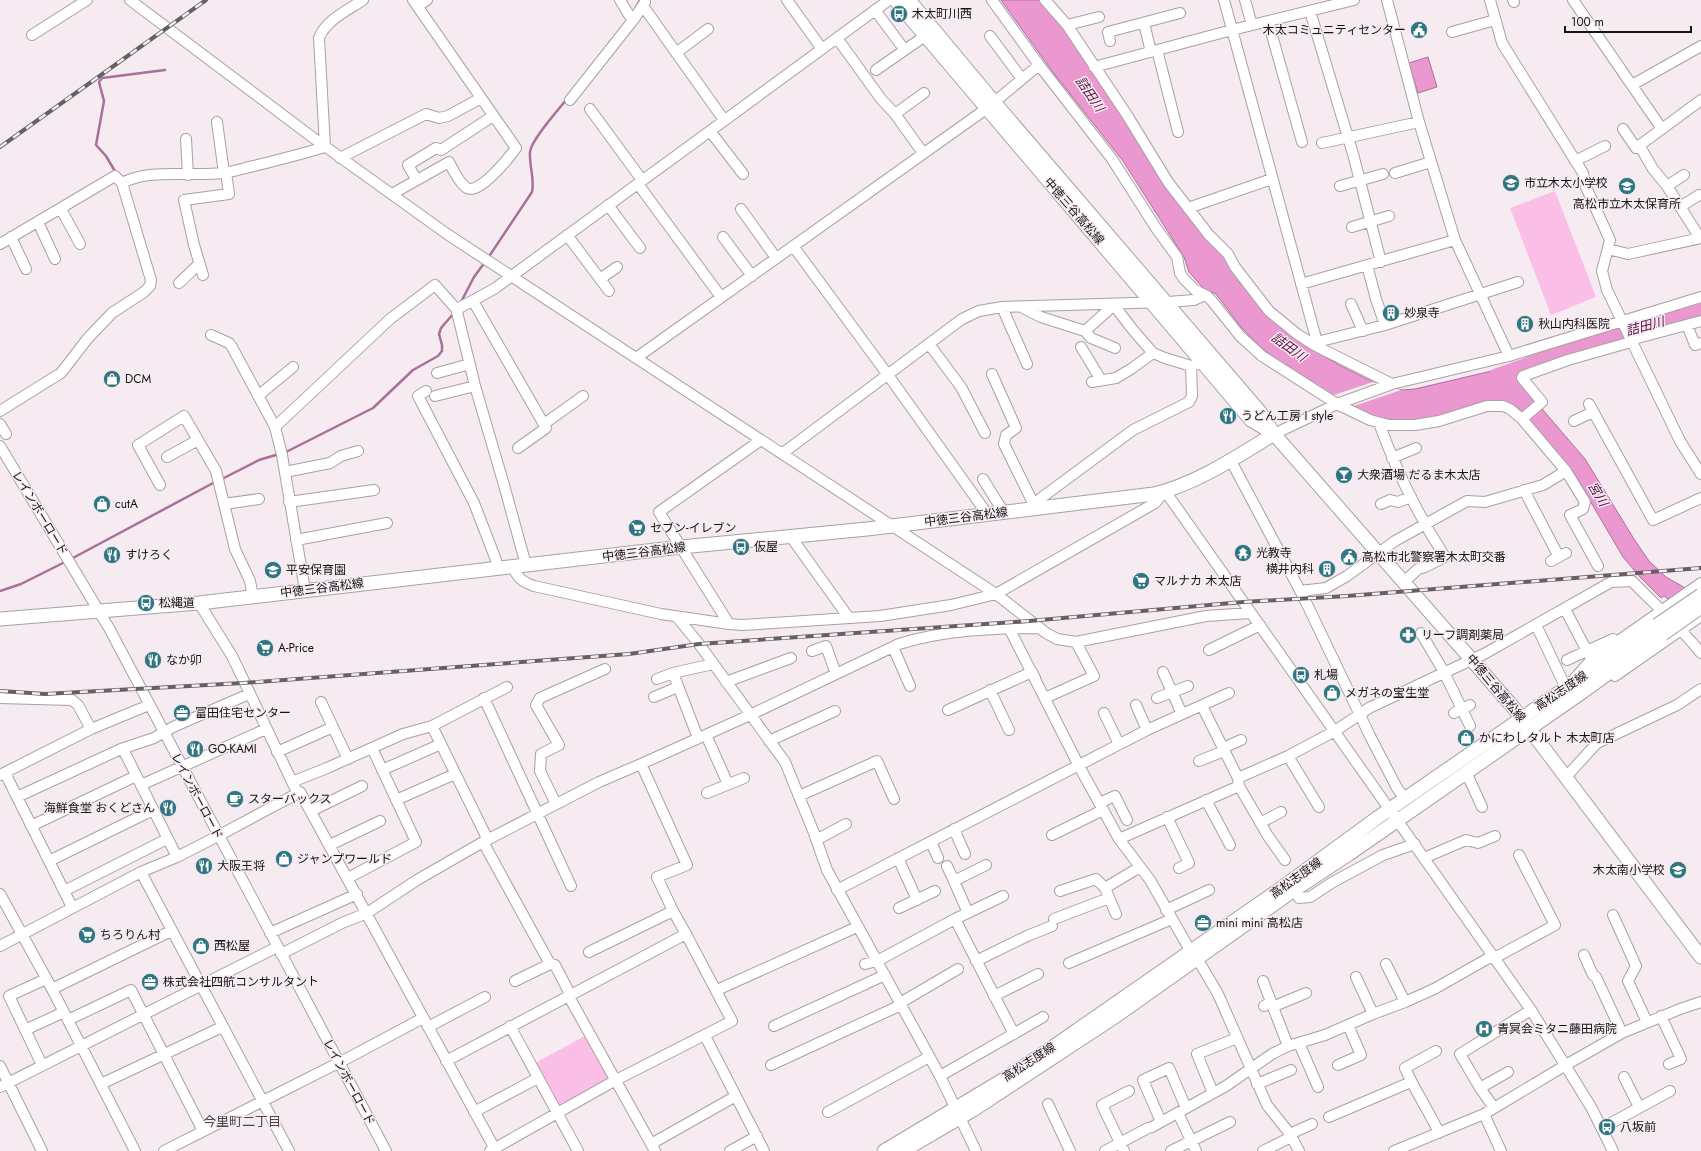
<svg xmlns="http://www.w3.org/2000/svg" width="1701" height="1151" viewBox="0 0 1701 1151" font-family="Jost,'Noto Sans JP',sans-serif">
<rect width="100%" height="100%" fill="#f5ebf1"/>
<path fill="#fbbee6" d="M1555,191L1596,297L1551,315L1510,208Z
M585,1036L608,1078L607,1082L562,1106L557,1105L535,1063Z"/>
<path fill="#eb98d1" stroke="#ab7099" d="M1001,0H1041L1065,26L1223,254L1271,318L1291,336L1339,365L1373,382L1402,390L1415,389L1513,366L1518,379L1525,389L1585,459L1634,539L1649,561L1666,577L1701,597L1689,614L1664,596L1661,598L1640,577L1623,557L1572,470L1519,409L1505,402L1496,401L1483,403L1439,417L1404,422L1376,420L1353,409L1287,368L1258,345L1241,327L1216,294L1204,289L1189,272L1184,257L1123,161L1052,71Z
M1428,57L1437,87L1418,93L1409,63Z"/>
<path fill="#f5ebf1" d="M1373,382L1401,390L1351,407L1331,396Z"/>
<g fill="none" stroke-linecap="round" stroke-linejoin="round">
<path stroke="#ab7099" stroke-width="2.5" d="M636,7L640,0
M116,173L106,156L96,145L104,101L99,82L102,78L165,70
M488,258L532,192C535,179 529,166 530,152C531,140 558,110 567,99
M461,302L474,277L485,262
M284,453L373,408L413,370L438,356L442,351V345L439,334L441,328L454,313
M222,479L259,460L279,454
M71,559L215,482
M0,591L21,584L67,561"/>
<path stroke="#eb98d1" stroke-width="15" d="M1496,376L1620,332L1701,311"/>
<defs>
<path id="minor" d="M130,0L312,137L447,234L996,594L1046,633L1057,639L1076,642L1206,616L1250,613
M620,0L629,15L634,19L645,2
M787,0L822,49
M992,0L1039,65L1112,159L1156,228L1177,257L1180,273L1184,279L1195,290L1207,296L1212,301L1240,336L1262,356L1337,404L1370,420L1389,425H1415L1439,421L1487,406H1503L1510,409L1522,419L1566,471L1585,502L1583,509L1570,515L1598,566
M1045,0L1067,25L1127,115L1168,182L1209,235L1228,254L1235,267L1269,311L1297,334L1316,346L1392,384
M1224,0L1317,342L1316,346
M1245,0L1252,25
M1387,0L1419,122L1455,240L1509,356
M1490,0L1502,43L1583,173L1586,187L1610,240L1602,271L1607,290L1680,441L1701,474
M1513,0L1514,2
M1573,0L1662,129
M417,6L427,0
M643,6L724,120
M875,10L904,49
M1310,11L1353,154L1381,262
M1268,21L1302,142
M1144,23L1151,52
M1067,25L1099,17
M1452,32L1495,20
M32,35L87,0
M990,36L1022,79
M837,38L881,99L895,114L923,153
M1110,41L1108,32L1180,13
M1157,50L1178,132
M676,53L708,29
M1094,67L1232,30L1354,0
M876,70L925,36
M1632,85L1701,46
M570,100L634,19
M590,109L642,180
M895,114L924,93
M217,122L224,173
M1623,129L1636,148L1701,100
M710,131L743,174
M186,139L188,175
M1322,143L1419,122
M1639,145L1653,169L1667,186L1700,238
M340,158L426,114L439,118L448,116L481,98
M1575,161L1605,146
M1395,173L1431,162
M416,179L408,165L436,148L441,150L493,116
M122,183C150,168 190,177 222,173C233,172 244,168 254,166C278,160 302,154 325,147L319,38C326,20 348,10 363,0
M638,184L721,297
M1340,186L1383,174
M1667,186L1684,175
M392,194L449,162C452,168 461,185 467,188C479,195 509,158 516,148L413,0
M608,205L640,248
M1680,207L1699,195
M1188,208L1272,179
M61,209L80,244
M741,209L776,258
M38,222L55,259
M1352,227L1389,216
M567,235L609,291
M11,237L26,269
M723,237L752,276
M0,244L115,176L122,183L151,280L150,286L144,292L112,313L88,338L61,373L0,411
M793,246L888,375L988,515
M1608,249L1628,254L1701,238
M203,275L194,245L184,200L229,194L226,172
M600,279L617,267
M179,283L199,264
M1301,284L1455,240
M473,301L546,428L518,448
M1113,304L1133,330L1153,353L1165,358L1191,366L1198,364
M1351,304L1363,331
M1002,307L1027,364
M1021,307L1041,317L1085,331L1091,338L1115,348
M1385,325L1518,282
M1687,325L1695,345L1701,343
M1085,331L1114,305
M211,335L229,343L232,347L275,427L282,455L305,590
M1630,340L1701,321
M1317,342L1385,325L1376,299L1367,265
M929,344L961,387L985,433
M1081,347L1101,380
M636,358L986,109L1039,65
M437,373L470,364
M992,374L1016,428L1006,435L1004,444L1036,509
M1092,382L1116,378L1131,369L1153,353
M426,391L418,396L474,503L496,560L497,569
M258,396L293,367
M435,396L475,386
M1589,404L1653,520L1701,498
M1522,419L1542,402L1522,378L1523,376L1568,360L1631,342
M1574,421L1593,412
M1379,423C1396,470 1418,515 1445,557L1425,567L1418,569L1404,582
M0,424L6,434
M544,424L583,396
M275,427L390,319L435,285L458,311
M1274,434L1337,404L1392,384L1509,356L1701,297
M0,446L109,628L386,1151
M783,453L962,319L979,311L1002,307L1168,302L1194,300L1205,295
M167,457L198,440
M1392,458L1416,448
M1230,459L1304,598L1370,736L1397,788L1405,799
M285,472L330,463L341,456L358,451
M983,479L1004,513
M160,485L138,445L184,416L216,471L235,549L250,581L253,597
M1524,490L1559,557
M289,502L374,490
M224,504L259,499
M1033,504L1133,430L1189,402L1192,396L1191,366
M1381,504L1390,500L1398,502L1411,497
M791,537L849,618
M296,540L387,523
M1551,561L1566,553
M526,565L504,485L475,386L457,312L459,308L494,289L889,0
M513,567C518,579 523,582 534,586L661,614L729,624L743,625L880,616L951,605L996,594L1155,503L1165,491L1531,1010L1591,1107L1613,1151
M1300,591L1326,588L1347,576L1395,541L1467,501L1485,502L1543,485L1566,471
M199,603L232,656L295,788
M1565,609L1589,655
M677,617L699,644L785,762L814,833L827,870L940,1076L976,1151
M729,624L659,512L761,440
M1536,625L1566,688L1591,660L1701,583
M1009,628L1079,766L1119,839L1150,880L1187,945L1201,965L1218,994L1267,1105L1290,1134L1299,1151
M1421,633L1444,672L1470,726
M893,647L910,686
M1209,650L1260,625
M812,651L826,646L836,674
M1567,660L1613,639
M1163,672L1182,714
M1615,676L1701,616
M657,679L673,673
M726,682L791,658
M990,690L1009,730
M654,697L678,687
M0,698L72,700L78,705L91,729
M484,698L571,886
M1045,698L1094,676L1076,642
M1157,698L1188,686
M321,702L348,759
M1136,705L1147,730
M1202,706L1238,778L1288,756L1335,731L1369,708L1484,654L1611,582L1632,581C1655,605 1680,627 1701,653
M948,710L1032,672L1035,678
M1104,713L1119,744
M1454,713L1470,705
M432,726L488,840
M706,735L728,784
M698,738L673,673L713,664
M769,741L835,711
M1223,748L1241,740
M123,749L177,857
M277,752L333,727
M1288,756L1319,807
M1199,761L1224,751
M641,764L687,865L657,877L673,911L686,934
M382,770L441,744
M1466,772L1482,807
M5,773L72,907
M0,775L91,729L149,705
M1566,777L1597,743L1677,705L1701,689
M292,782L327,768L403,734L432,726L507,687
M141,785L266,729
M1239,786L1268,836L1285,860
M707,793L744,778
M799,796L877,761L894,799
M17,797L121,749L154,738L173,727L249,694
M396,800L455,774
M1206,800L1230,845
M1099,803L1115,796L1127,820
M556,804L540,771L541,754L559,745L536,705L540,698L605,669
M311,811L362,786
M1167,817L1189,863L1179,868
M1260,823L1281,812
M31,826L136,776
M954,829L965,854
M1052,835L1103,810
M1119,839L1239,786L1238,778
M816,840L846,824
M483,842L550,964
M931,842L938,858
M330,845L380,821
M898,858L917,900
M1424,858L1466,840L1478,843L1495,836
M49,861L153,810
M947,866L954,881
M141,872L289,1151
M348,878L416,842L372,748
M837,890L1147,730L1229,693
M1294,890L1299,898L1310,897L1333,882L1383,855L1415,844
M64,891L167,839
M1060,891L1096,879L1105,888
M0,894L52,989L135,1151
M899,908L935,891
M1166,910L1209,890
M968,913L954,881L986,865
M1116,914L1105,888L1140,867
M1613,915L1636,966L1628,981L1647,1022
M955,919L1014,1034
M1054,919L1109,898
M270,933L357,894
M0,946L141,872L177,857L218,836L300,792L496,1151
M589,952L673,911
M281,954L342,923L367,913L417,880L483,842L599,782L641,764L750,715L899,644C944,630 992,628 1038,628
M1584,955L1593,975L1596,977L1622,1033
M976,961L1027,936L1052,926
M1069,963L1172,919
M865,964L877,961L955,919L1003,896
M1386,964L1405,1002
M1356,977L1373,1014
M515,981L550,964L555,965L570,994
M1263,981L1288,1046
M52,989L171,931
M717,990L857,927
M568,995L655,1151
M994,996L1038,974
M900,1003L958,969
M1264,1006L1268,1004L1277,1005L1306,993
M1661,1016L1681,1059L1669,1064
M68,1020L131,990L203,1131
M510,1026L578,1151
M774,1026L885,975
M428,1027L485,997
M25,1030L64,1012
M705,1036L764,1151
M1299,1043L1318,1087
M1436,1051L1405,1068C1415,1091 1429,1111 1439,1133
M446,1061L686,934L732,1021L616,1080L490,1151
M42,1065L9,996L46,979
M771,1065L901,1005
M1338,1065L1361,1055L1348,1025
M0,1066L42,1151
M940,1076L1043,1017
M1624,1077L1639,1107
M101,1084L222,1027
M1257,1084L1291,1070
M0,1087L277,947
M1480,1088L1508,1072
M1213,1093L1197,1054L1237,1038
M1048,1104L1070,1151
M1494,1108L1480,1088L1460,1054L1531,1010
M474,1112L538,1078
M828,1112L929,1057
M1178,1113L1196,1151
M1484,1114L1501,1151
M1329,1117L1411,1082
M1161,1122L1143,1080L1169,1068L1186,1108
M1602,1128L1670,1091
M1290,1134L1312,1124
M651,1144L736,1096
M164,1151L348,1058L423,1018
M730,1151L757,1136
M1105,1151L1148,1128L1152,1127L1226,1086L1272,1054L1288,1046L1325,1035L1373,1014L1405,1002L1434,989L1487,959L1500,955L1555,925L1519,855
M1124,1151L1102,1105L1129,1091
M1171,1151L1230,1122
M1263,1151L1291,1137
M1394,1151L1484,1114L1571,1062L1622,1033L1680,1009L1701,1002"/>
<path id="major" d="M895,0L1251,420L1271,432
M909,0L994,102L1260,412L1274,434L1513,707L1701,957
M0,619L199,603L681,547L867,529L1154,494C1196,484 1238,456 1274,434
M884,1151L1006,1078L1050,1049L1276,892L1377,818L1657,625
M903,1151L973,1110L1116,1016L1294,890L1349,854L1581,693L1663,634"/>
</defs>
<use href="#minor" stroke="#a9a0a5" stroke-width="12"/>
<use href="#major" stroke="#a9a0a5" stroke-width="15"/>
<use href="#minor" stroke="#fff" stroke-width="10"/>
<use href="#major" stroke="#fff" stroke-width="13"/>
<defs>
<path id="rail" d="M0,147L206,0
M0,691L45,694L243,683L629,654L699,644L1029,621L1243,602L1347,596L1701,568"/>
</defs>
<use href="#rail" stroke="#656063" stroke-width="4"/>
<use href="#rail" stroke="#f5ebf1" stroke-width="2.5" stroke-dasharray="8" stroke-linecap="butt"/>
<defs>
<path id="major-bridge" d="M1657,625L1701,595
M1663,634L1701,607"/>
</defs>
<use href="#major-bridge" stroke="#a9a0a5" stroke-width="15" stroke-linecap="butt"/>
<use href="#major-bridge" stroke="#fff" stroke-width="13"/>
</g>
<defs>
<symbol id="bus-disc" viewBox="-11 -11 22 22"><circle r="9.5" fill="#307682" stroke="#f5ebf1"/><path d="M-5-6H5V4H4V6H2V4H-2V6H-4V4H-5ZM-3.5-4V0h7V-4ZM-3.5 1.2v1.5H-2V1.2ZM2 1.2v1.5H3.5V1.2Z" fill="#fff"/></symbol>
<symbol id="civic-disc" viewBox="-11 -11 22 22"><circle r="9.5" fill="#307682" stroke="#f5ebf1"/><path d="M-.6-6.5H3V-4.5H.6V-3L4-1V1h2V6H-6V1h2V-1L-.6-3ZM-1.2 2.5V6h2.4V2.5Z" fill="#fff"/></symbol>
<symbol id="school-disc" viewBox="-11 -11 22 22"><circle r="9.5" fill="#307682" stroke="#f5ebf1"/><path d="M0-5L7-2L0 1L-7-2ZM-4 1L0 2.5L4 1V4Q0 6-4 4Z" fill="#fff"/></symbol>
<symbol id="building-disc" viewBox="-11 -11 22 22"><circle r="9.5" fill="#307682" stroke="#f5ebf1"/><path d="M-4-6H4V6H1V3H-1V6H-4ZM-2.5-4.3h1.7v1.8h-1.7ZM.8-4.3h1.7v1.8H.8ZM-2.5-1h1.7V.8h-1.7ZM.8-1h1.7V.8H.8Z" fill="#fff"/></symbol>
<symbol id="shop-disc" viewBox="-11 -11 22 22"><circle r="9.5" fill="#307682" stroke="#f5ebf1"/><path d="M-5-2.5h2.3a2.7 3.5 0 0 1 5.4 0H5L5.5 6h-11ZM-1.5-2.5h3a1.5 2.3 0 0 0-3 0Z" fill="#fff"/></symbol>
<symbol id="restaurant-disc" viewBox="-11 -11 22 22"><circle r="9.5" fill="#307682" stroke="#f5ebf1"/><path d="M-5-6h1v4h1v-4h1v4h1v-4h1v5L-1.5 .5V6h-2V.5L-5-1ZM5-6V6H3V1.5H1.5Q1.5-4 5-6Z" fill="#fff"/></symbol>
<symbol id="bar-disc" viewBox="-11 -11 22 22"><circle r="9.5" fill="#307682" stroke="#f5ebf1"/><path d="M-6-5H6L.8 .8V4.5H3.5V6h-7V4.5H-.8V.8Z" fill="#fff"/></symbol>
<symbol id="supermarket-disc" viewBox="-11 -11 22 22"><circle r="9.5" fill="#307682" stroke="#f5ebf1"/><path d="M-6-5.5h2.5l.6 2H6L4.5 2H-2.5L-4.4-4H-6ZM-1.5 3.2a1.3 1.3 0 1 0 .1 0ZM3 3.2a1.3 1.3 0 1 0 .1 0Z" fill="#fff"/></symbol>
<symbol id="temple-disc" viewBox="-11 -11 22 22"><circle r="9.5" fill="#307682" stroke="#f5ebf1"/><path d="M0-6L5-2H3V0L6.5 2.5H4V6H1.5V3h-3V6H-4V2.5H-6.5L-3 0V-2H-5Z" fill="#fff"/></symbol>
<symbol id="pharmacy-disc" viewBox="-11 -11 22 22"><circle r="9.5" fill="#307682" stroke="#f5ebf1"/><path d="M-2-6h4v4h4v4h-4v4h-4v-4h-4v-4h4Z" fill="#fff"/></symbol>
<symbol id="office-disc" viewBox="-11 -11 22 22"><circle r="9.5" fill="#307682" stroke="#f5ebf1"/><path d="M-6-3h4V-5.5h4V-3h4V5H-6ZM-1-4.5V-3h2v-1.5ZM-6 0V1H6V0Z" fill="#fff"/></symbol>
<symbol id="cafe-disc" viewBox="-11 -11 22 22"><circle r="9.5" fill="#307682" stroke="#f5ebf1"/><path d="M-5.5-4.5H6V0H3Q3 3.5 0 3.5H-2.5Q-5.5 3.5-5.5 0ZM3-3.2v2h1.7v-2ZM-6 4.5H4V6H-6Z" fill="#fff"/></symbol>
<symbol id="hospital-disc" viewBox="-11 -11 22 22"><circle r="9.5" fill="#307682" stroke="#f5ebf1"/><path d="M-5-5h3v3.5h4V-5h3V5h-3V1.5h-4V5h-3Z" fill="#fff"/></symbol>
</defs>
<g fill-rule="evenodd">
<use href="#bus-disc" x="889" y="4" width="20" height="20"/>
<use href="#civic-disc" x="1409" y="20" width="20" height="20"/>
<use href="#school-disc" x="1501" y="173" width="20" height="20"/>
<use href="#school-disc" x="1617" y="176" width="20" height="20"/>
<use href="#building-disc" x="1381" y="303" width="20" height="20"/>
<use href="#building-disc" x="1515" y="314" width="20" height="20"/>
<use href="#shop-disc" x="102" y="369" width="20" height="20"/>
<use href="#restaurant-disc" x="1218" y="406" width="20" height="20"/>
<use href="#bar-disc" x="1334" y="465" width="20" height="20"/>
<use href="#shop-disc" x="92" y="494" width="20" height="20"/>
<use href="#supermarket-disc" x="627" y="518" width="20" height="20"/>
<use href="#bus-disc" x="731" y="537" width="20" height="20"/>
<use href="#temple-disc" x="1233" y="543" width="20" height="20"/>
<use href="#restaurant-disc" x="102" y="545" width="20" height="20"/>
<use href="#civic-disc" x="1339" y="547" width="20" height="20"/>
<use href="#building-disc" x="1317" y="559" width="20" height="20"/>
<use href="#school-disc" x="263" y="560" width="20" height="20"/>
<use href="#supermarket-disc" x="1131" y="571" width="20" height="20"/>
<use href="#bus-disc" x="136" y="593" width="20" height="20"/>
<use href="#pharmacy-disc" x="1398" y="625" width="20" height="20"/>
<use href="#supermarket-disc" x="255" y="638" width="20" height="20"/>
<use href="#restaurant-disc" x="143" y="650" width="20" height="20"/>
<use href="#bus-disc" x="1291" y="665" width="20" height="20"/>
<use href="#shop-disc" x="1322" y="683" width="20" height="20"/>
<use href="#office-disc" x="172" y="703" width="20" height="20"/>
<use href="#shop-disc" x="1456" y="728" width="20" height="20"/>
<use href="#restaurant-disc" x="185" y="739" width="20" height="20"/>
<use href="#cafe-disc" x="225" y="789" width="20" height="20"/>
<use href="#restaurant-disc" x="158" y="798" width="20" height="20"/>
<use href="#shop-disc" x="274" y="849" width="20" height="20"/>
<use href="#restaurant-disc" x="194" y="856" width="20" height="20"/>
<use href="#school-disc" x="1668" y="860" width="20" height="20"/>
<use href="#office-disc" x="1193" y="913" width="20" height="20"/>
<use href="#supermarket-disc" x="77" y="925" width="20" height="20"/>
<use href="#shop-disc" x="191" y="936" width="20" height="20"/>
<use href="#office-disc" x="140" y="972" width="20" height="20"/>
<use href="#hospital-disc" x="1474" y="1019" width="20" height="20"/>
<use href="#bus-disc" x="1597" y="1117" width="20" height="20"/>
</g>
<g text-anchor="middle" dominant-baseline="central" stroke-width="3" stroke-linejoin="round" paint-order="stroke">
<g font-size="12" fill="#161315" stroke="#f5ebf1" text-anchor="start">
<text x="912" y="14">木太町川西</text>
<text x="1406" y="30" text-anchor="end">木太コミュニティセンター</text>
<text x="1524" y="183">市立木太小学校</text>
<text x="1627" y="204" text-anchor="middle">高松市立木太保育所</text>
<text x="1404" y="313">妙泉寺</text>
<text x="1538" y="324">秋山内科医院</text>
<text x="125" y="379">DCM</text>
<text x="1241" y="416">うどん工房 I style</text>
<text x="1357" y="475">大衆酒場 だるま木太店</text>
<text x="115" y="504">cutA</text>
<text x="650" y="528">セブン-イレブン</text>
<text x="754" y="547">仮屋</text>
<text x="1256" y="553">光教寺</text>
<text x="125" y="555">すけろく</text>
<text x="1362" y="557">高松市北警察署木太町交番</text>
<text x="1314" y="569" text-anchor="end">横井内科</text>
<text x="286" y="570">平安保育園</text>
<text x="1154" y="581">マルナカ 木太店</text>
<text x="159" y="603">松縄道</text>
<text x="1421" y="635">リーフ調剤薬局</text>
<text x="278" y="648">A-Price</text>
<text x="166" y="660">なか卯</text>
<text x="1314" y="675">札場</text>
<text x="1345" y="693">メガネの宝生堂</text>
<text x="195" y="713">富田住宅センター</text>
<text x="1479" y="738">かにわしタルト 木太町店</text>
<text x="208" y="749">GO-KAMI</text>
<text x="248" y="799">スターバックス</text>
<text x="155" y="808" text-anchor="end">海鮮食堂 おくどさん</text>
<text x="297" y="859">ジャンプワールド</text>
<text x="217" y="866">大阪王将</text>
<text x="1665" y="870" text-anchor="end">木太南小学校</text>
<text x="1216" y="923">mini mini 高松店</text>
<text x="100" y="935">ちろりん村</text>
<text x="214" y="946">西松屋</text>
<text x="163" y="982">株式会社四航コンサルタント</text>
<text x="1497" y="1029">青冥会ミタニ藤田病院</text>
<text x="1620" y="1127">八坂前</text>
</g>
<g font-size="12" fill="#161315" stroke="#f5ebf1">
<text transform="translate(1074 211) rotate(49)">中徳三谷高松線</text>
<text transform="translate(40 513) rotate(59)">レインボーロード</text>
<text transform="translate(966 517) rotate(-7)">中徳三谷高松線</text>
<text transform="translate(644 552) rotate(-7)">中徳三谷高松線</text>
<text transform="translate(322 588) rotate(-7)">中徳三谷高松線</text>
<text transform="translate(1496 688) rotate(50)">中徳三谷高松線</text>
<text transform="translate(1561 691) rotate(-34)">高松志度線</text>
<text transform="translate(197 796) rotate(62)">レインボーロード</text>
<text transform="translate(1296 878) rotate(-36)">高松志度線</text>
<text transform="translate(1029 1062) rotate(-33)">高松志度線</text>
<text transform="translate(349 1082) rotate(62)">レインボーロード</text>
</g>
<g font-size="13" font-style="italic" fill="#560d45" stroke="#f5ebf1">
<text transform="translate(1090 94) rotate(55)">詰田川</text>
<text transform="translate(1645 326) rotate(-15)">詰田川</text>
<text transform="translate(1289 347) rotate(36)">詰田川</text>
<text transform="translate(1598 494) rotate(59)">宮川</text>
</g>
<g font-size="13" fill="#4d454a" stroke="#f5ebf1">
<text x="242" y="1121">今里町二丁目</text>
</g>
</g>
<path d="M1565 26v6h126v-6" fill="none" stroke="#161315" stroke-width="2"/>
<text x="1571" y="26" font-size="12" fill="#161315" stroke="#f5ebf1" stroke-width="3" paint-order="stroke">100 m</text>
</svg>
